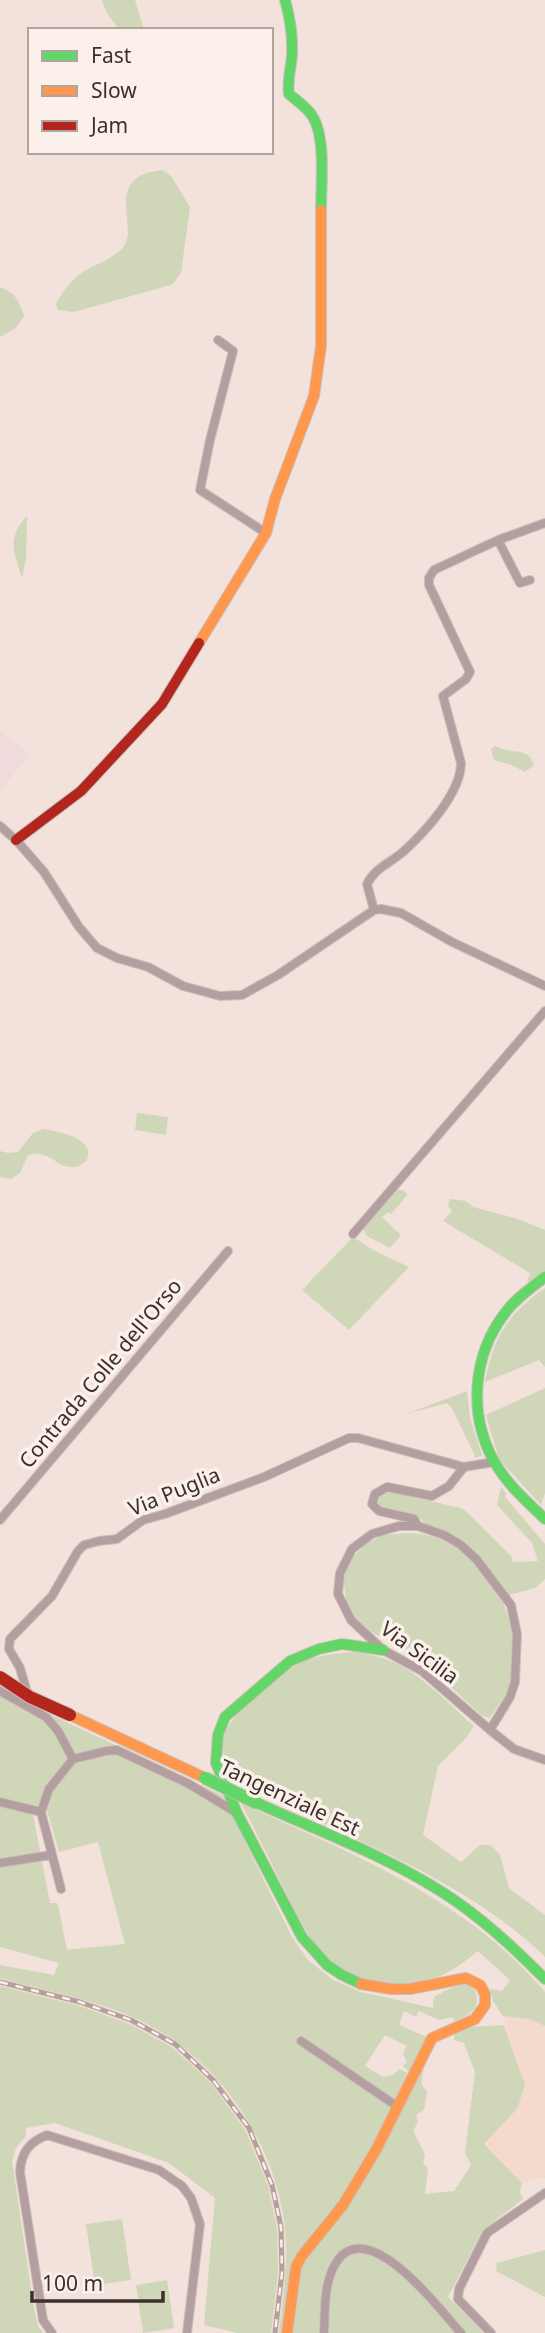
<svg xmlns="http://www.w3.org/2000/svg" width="545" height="2333" viewBox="0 0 545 2333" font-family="'Noto Sans',sans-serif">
<rect width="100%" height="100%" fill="#f2e2db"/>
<path fill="#f4d9cd" d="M0,1978L81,1998L133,2016L178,2041L216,2077L252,2126L275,2183L285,2227L286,2273L279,2333H271L278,2273L277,2228L245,2130L210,2082L173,2048L29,1995L0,1986Z
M503,2016L529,2019L545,2026V2179L540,2178L522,2183L484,2144L517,2109L524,2085Z"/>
<path fill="#f0dadb" d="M0,731L30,754L0,791Z"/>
<path fill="#d0d6b8" d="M102,0H135L144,30H119L106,11Z
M162,170L171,176L190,207L181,273L173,284L160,288L74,312L58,310L56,304C62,292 70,282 80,274C94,263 122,258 127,239C129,233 127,224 127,218C123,186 131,174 162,170Z
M0,287C15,293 19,300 24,316L16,328L0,337Z
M27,516L26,559L22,578C14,552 6,539 27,516Z
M495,746C498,747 502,750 506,750C519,753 529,749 534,765L525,772L511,765L494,760L491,749Z
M137,1113L168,1117L166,1135L135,1130Z
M43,1129C56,1131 96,1138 87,1159C85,1163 78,1167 74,1167C55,1168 50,1149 28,1155L20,1173L11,1179L0,1177V1151L8,1153L18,1152L33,1133Z
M396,1190H402L408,1194L391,1214L388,1212L382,1217L401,1235L390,1248L367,1236L362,1226Z
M450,1199L466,1201L473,1207L515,1218L545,1230V1272L527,1282L530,1273L443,1221L452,1211L448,1206Z
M353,1237L375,1251L409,1267L349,1330L302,1290Z
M545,1288V1367L539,1360L485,1382C494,1336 507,1315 545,1288Z
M545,1388V1493L541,1505L499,1459L486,1415Z
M467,1391L470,1418L482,1455L476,1458L453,1410L447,1403L406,1414Z
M501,1487L506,1493L505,1497L545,1544V1579L535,1588L509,1595L466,1542L441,1529L425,1524L420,1518L413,1515L384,1510L379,1506L377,1500L380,1495L392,1492L460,1508L467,1512L511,1556L513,1562L538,1561L532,1543L497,1505Z
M408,1533C478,1534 531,1619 510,1684C506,1696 497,1707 490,1718L482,1716L419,1657L370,1631L347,1608L343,1575L351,1559L366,1544L383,1535Z
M356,1652C364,1654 374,1655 382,1658C418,1669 446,1702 474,1726L466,1738L438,1766L423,1835L461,1862L480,1845H491L500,1855L509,1888L545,1915V1957C457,1871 337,1837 232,1778C210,1737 232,1716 262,1691C275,1680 287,1669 302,1662C320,1655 337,1653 356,1652Z
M0,1685L47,1713L222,1795L292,1937L308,1960L333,1980L361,1992L433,2008L434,1997C451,1987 482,1971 476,2007L469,2014L455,2021L452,2017L439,2020L419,2011L416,2017L404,2011L399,2025L427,2037L413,2069L408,2071L403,2066L407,2062L403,2054L407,2046L385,2035L365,2066L383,2077L393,2075L400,2069L407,2073L409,2078C384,2125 361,2173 330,2215C319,2231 309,2245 294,2255L281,2333H279C283,2298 289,2263 285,2227C274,2138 215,2054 133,2017C91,1998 44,1991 0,1978V1965L54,1975L59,1963L0,1947V1805L33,1815L50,1903H57L58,1905L67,1950L125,1944L98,1842L59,1852L47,1810L0,1797Z
M241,1803C350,1853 466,1898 545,1992V2026L529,2019L503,2016L493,2001L490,1989L502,1991L510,1980L478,1951C450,1974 432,1984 396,1984C329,1984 308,1937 282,1885C269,1858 255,1830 241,1803Z
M0,1986L79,2006L129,2024L173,2048L210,2082L245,2130L268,2186L277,2228L278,2273L271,2333H237L204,2325L215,2198L169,2163L55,2123L26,2128V2136L16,2148L12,2161L34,2309L38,2326L43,2333H0Z
M504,2025L525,2085L517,2109L484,2144L522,2183L520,2192L523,2199L483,2230L448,2297L484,2333H290L300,2267L348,2207L426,2058L421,2084L427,2092L424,2110L416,2115L418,2123L413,2130L425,2155L423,2163L428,2169L425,2194L454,2191L471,2165L465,2153L475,2072L464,2043L454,2040L455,2031L467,2027Z
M122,2219L131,2280L95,2285L86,2224Z
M545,2250V2297L496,2271L497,2263Z
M167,2280L174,2328L143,2333L136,2285Z"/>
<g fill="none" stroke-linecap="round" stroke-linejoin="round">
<defs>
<path id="street" d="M218,340L233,351L210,440L200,490L266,533
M498,540L520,583L530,580
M0,826L16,840L44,872L79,927L97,948L117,958L148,967L183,986L220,996L242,995L278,975L374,910L381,909L401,913L452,942L545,986
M374,910L367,884C375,868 390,863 403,852C425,832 461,793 461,763L443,696L466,679L470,672L429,585V578L434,570L498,540L545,523
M353,1234L545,1011
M0,1520L228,1251
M418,1526L414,1519L379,1511L372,1504L375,1494L387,1487L432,1496L449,1486L464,1467
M0,1691L46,1717L58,1731L73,1759L106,1751L117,1750L189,1784L237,1813
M32,1709L20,1668L9,1649L10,1639L52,1596L78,1551L84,1545L99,1541L117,1539L143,1520L165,1514L264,1477L349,1438H358L464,1467L494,1462
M490,1730L510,1697L515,1682L517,1634L511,1605L477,1560L461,1545L444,1535L418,1526H399L372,1534L352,1549L340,1573L338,1594L351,1620L383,1650L422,1671L490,1730L514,1749L545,1760
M0,1802L41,1812
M0,1863L51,1855
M61,1889L41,1812L49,1789L73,1759
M301,2041L398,2107
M52,2333L43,2320L20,2172C21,2153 29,2142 47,2135L159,2170L182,2186L191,2198L200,2224L187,2333
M324,2333C325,2314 324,2291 331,2273C359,2201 438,2308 461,2333
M491,2333L458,2299L459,2289L487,2233L545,2193"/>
<path id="fast" d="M285,0C290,18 293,36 292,55C291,69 287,80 289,94C297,101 308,108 313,117C326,139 321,184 321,210
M545,1277C531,1288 516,1298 505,1313C472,1356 468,1416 495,1463C508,1485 527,1502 545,1519
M257,1803C319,1831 384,1855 442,1892C480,1916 513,1947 545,1979
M361,1984L342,1975L327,1965L302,1937L237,1813L216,1763L218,1735L225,1717L290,1661L319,1649L342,1644L383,1650"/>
<path id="slow" d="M199,643L266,533L275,499L314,396L321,346V210
M70,1715L205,1778
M287,2333L296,2267L301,2257L343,2205L376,2150L432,2038L475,2019L485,2005V1994L480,1985L466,1978L410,1989H391L361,1984"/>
<path id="jam" d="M16,840L81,791L162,704L199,643"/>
</defs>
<use href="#street" stroke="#ccbfba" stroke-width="10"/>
<use href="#fast" stroke="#ccbfba" stroke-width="12"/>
<use href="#slow" stroke="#ccbfba" stroke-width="12"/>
<use href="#jam" stroke="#ccbfba" stroke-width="12"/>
<use href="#street" stroke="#b49fa0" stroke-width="8"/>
<use href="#fast" stroke="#63d668" stroke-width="10"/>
<use href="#slow" stroke="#ff974d" stroke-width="10"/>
<use href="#jam" stroke="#b3261e" stroke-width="10"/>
<defs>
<path id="rail" d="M0,1982L80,2002L131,2020L175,2044L213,2080L249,2128L272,2185L281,2227L282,2273L275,2333"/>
</defs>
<use href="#rail" stroke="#b1a19f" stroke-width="5"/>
<use href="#rail" stroke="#fcf0eb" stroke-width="2.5" stroke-dasharray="8" stroke-linecap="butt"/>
<defs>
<path id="fast-bridge" d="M205,1778L257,1803"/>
<path id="jam-bridge" d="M0,1677L30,1697L70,1715"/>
</defs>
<use href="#fast-bridge" stroke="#ccbfba" stroke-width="14" stroke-linecap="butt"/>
<use href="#jam-bridge" stroke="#ccbfba" stroke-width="14" stroke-linecap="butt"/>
<use href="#fast-bridge" stroke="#63d668" stroke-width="12"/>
<use href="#jam-bridge" stroke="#b3261e" stroke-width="12"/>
</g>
<g text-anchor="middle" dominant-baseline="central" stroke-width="7" stroke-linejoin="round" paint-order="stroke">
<g font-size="21" fill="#3b312c" stroke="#fcf0eb">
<text transform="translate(100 1373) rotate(-50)">Contrada Colle dell'Orso</text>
<text transform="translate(174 1491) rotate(-22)">Via Puglia</text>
<text transform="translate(420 1652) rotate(36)">Via Sicilia</text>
<text transform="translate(290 1797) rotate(25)">Tangenziale Est</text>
</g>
</g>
<rect x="28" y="28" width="245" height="126" fill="#fcf0eb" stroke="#afa49f" stroke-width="2"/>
<rect x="42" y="51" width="35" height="10" fill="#63d668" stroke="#afa49f" stroke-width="2"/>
<text x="91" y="63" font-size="21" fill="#3b312c">Fast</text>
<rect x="42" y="86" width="35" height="10" fill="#ff974d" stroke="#afa49f" stroke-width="2"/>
<text x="91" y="98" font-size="21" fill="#3b312c">Slow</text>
<rect x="42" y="121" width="35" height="10" fill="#b3261e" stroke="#afa49f" stroke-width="2"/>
<text x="91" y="133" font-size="21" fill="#3b312c">Jam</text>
<path d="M32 2291v10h131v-10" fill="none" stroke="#3b312c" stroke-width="3.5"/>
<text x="42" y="2291" font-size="21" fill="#3b312c" stroke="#fcf0eb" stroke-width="5" paint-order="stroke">100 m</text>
</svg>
